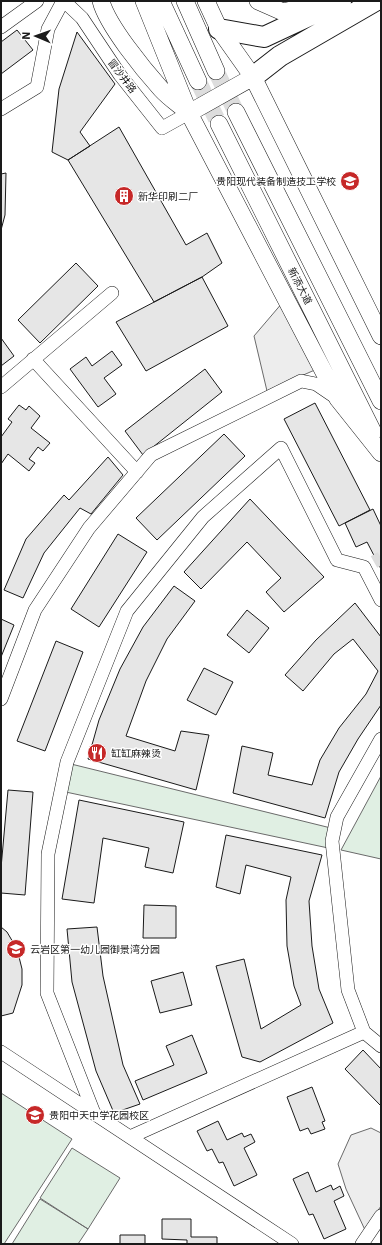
<svg xmlns="http://www.w3.org/2000/svg" width="382" height="1245" viewBox="0 0 382 1245" font-family="'IBM Plex Sans','Noto Sans SC',sans-serif">
<rect width="100%" height="100%" fill="#fff"/>
<path fill="#e0efe3" stroke="#6a6a6a" d="M67,763L335,829L333,849L61,791Z
M381,776V859L341,850Z
M1,1093L72,1139L4,1244H1Z
M72,1148L120,1178L88,1229L40,1198Z
M40,1199L88,1229L78,1244H12Z"/>
<path fill="#ededed" stroke="#6a6a6a" d="M283,302L317,369L267,391L254,336Z
M371,1128L381,1133V1206L365,1230L346,1189L338,1164L351,1135Z"/>
<path fill="#e6e6e6" stroke="#1a1a1a" d="M17,30L33,50L1,74V42Z
M77,32L115,84L80,132L90,146L68,160L52,152L59,89Z
M119,127L186,245L207,233L222,263L202,277L154,302L68,160Z
M6,173L5,215L1,230V174Z
M76,263L98,286L40,343L18,320Z
M202,277L228,326L146,371L116,322Z
M1,338L14,356L1,366Z
M112,351L122,365L104,378L116,394L98,407L70,369L86,357L92,366Z
M205,369L222,392L143,455L125,431Z
M315,403L370,510L339,526L284,419Z
M19,405L26,410L29,406L40,416L31,428L50,443L43,451L38,447L29,459L35,463L29,471L8,454L1,464V437L12,422L8,419Z
M224,434L245,456L157,540L136,518Z
M108,457L123,475L91,514L80,508L44,553L23,598L4,590L26,539L64,495L69,500Z
M250,499L324,577L284,612L266,592L281,578L247,542L201,589L184,572Z
M373,509L381,526V569L367,542L356,547L345,523Z
M118,534L147,552L99,627L71,609Z
M174,586L195,601L167,639L146,681L126,736L175,751L181,731L209,735L196,790L88,759L99,720L120,669L143,627Z
M355,603L381,637V705L358,739L339,772L325,818L233,793L242,746L273,753L268,775L312,785L320,760L339,728L366,694L378,671L353,639L334,654L303,691L285,675L316,640Z
M247,610L269,628L249,653L227,635Z
M1,619L14,625L1,657Z
M56,641L83,652L45,751L17,741Z
M204,668L233,682L216,715L187,700Z
M8,790L33,792L25,895L1,893V868Z
M79,800L184,822L173,873L145,867L149,848L103,838L94,903L62,899Z
M226,835L322,855L309,901L312,946L319,989L333,1023L260,1062L242,1057L216,966L244,959L261,1029L301,1005L294,986L287,946L286,900L291,877L246,865L240,894L216,887Z
M144,905L176,906V938H143Z
M1,927L7,932L17,949L22,969V985L13,1013L1,1016Z
M97,927L103,976L123,1065L140,1104L114,1113L96,1071L72,982L67,929Z
M183,972L192,1005L160,1013L151,981Z
M192,1035L207,1073L143,1100L135,1081L174,1065L166,1046Z
M363,1050L381,1069V1106L345,1069Z
M312,1087L325,1121L322,1122L325,1129L311,1134L308,1128L300,1131L287,1097Z
M218,1121L227,1140L242,1133L244,1137L251,1134L255,1142L244,1148L257,1175L234,1186L223,1162L219,1163L212,1149L207,1151L197,1131Z
M308,1172L316,1192L331,1185L333,1190L340,1186L344,1196L334,1201L346,1229L324,1239L313,1214L309,1215L293,1179Z
M162,1219H191V1237H217V1244H187V1240L162,1239Z
M120,1235H145V1244H120Z"/>
<g fill="none" stroke-linecap="round" stroke-linejoin="round">
<path stroke="#ddd" stroke-width="13" stroke-dasharray="13 6" stroke-linecap="butt" d="M374,562L381,558"/>
<path stroke="#ddd" stroke-width="17" stroke-dasharray="17 8" stroke-linecap="butt" d="M216,71L236,112
M198,81L219,124"/>
<defs>
<path id="minor" d="M64,1L82,18L120,75L162,128L189,113
M1,27L37,1
M1,109L37,87L48,29L63,1
M33,359L137,472
M1,387L112,293
M1,699L35,610L89,528L151,455L301,381L316,384L338,399
M364,1032L348,990L332,841L337,817L381,739
M1,1052L292,1244
M94,1113L47,993L48,854L67,762L127,611L203,517L281,448L337,560L364,567L381,600
M130,1137L364,1032L381,1046
M362,1244L381,1216"/>
<path id="major" d="M101,1C107,25 144,70 161,89C169,98 180,105 189,113L253,77
M144,1L189,113L338,399L381,453
M161,1L198,81
M185,1L216,71
M206,1L219,29L253,77L381,336
M258,1L283,12L325,2
M236,112L381,401
M219,124L373,432"/>
<path id="highway" d="M219,29L264,37L341,1
M253,77L280,56L375,1"/>
</defs>
<use href="#minor" stroke="#1a1a1a" stroke-width="14"/>
<use href="#major" stroke="#1a1a1a" stroke-width="18"/>
<use href="#highway" stroke="#1a1a1a" stroke-width="22"/>
<use href="#minor" stroke="#fff" stroke-width="13"/>
<use href="#major" stroke="#fff" stroke-width="17"/>
<use href="#highway" stroke="#fff" stroke-width="20"/>
</g>
<defs>
<symbol id="school-disc" viewBox="-11 -11 22 22"><circle r="9.5" fill="#c62828" stroke="#fff"/><path d="M0-5L7-2L0 1L-7-2ZM-4 1L0 2.5L4 1V4Q0 6-4 4Z" fill="#fff"/></symbol>
<symbol id="building-disc" viewBox="-11 -11 22 22"><circle r="9.5" fill="#c62828" stroke="#fff"/><path d="M-4-6H4V6H1V3H-1V6H-4ZM-2.5-4.3h1.7v1.8h-1.7ZM.8-4.3h1.7v1.8H.8ZM-2.5-1h1.7V.8h-1.7ZM.8-1h1.7V.8H.8Z" fill="#fff"/></symbol>
<symbol id="restaurant-disc" viewBox="-11 -11 22 22"><circle r="9.5" fill="#c62828" stroke="#fff"/><path d="M-5-6h1v4h1v-4h1v4h1v-4h1v5L-1.5 .5V6h-2V.5L-5-1ZM5-6V6H3V1.5H1.5Q1.5-4 5-6Z" fill="#fff"/></symbol>
</defs>
<g fill-rule="evenodd">
<use href="#school-disc" x="339" y="170" width="22" height="22"/>
<use href="#building-disc" x="113" y="185" width="22" height="22"/>
<use href="#restaurant-disc" x="86" y="742" width="22" height="22"/>
<use href="#school-disc" x="5" y="938" width="22" height="22"/>
<use href="#school-disc" x="24" y="1104" width="22" height="22"/>
</g>
<g text-anchor="middle" dominant-baseline="central" stroke-width="3" stroke-linejoin="round" paint-order="stroke">
<g font-size="10" fill="#1a1a1a" stroke="#fff">
<text transform="translate(122 76) rotate(53)">冒沙井路</text>
<text transform="translate(300 286) rotate(63)">新添大道</text>
</g>
<g font-size="10" fill="#1a1a1a" stroke="#fff" text-anchor="start">
<text x="336" y="181" text-anchor="end">贵阳现代装备制造技工学校</text>
<text x="138" y="196">新华印刷二厂</text>
<text x="111" y="753">缸缸麻辣烫</text>
<text x="30" y="949">云岩区第一幼儿园御景湾分园</text>
<text x="49" y="1115">贵阳中天中学花园校区</text>
</g>
</g>
<rect width="382" height="1245" fill="none" stroke="#1a1a1a" stroke-width="4"/>
<g transform="translate(36 36) rotate(272)" stroke="#ffffff" stroke-width="3" paint-order="stroke">
<path d="M0-3L7 15L0 10L-7 15Z" fill="#1a1a1a"/>
<text y="-6" font-size="11" font-weight="bold" text-anchor="middle" fill="#1a1a1a">N</text>
</g>
</svg>
